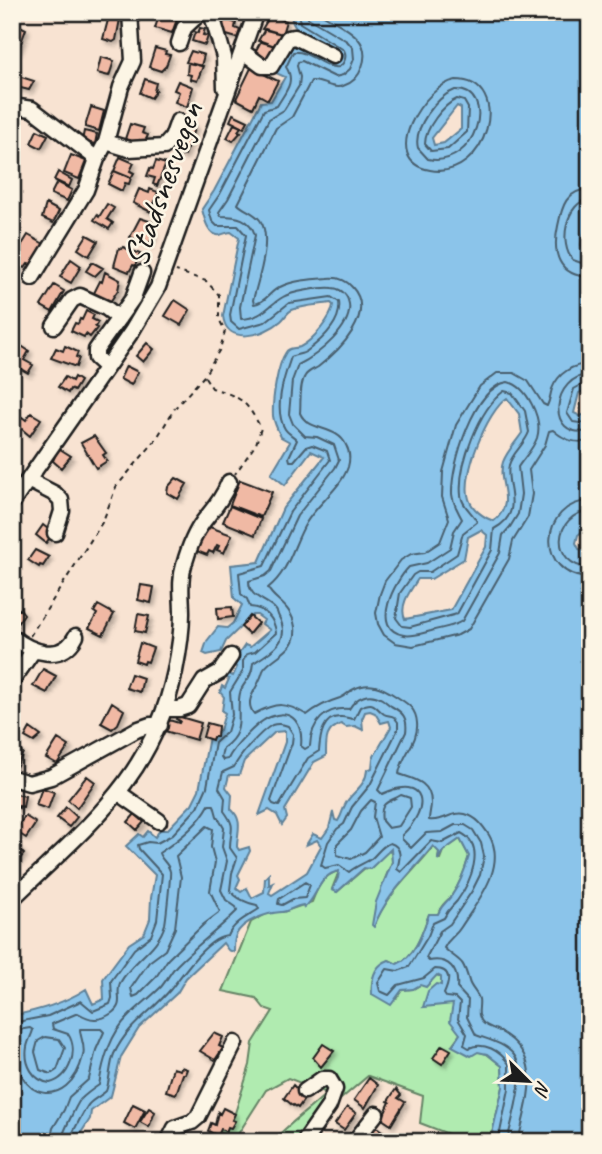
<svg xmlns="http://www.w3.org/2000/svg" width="602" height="1154" viewBox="0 0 602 1154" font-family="Caveat,sans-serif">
<defs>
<filter id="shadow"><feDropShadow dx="3" dy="3" stdDeviation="2" flood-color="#0004"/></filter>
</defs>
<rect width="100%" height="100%" fill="#f8e3d2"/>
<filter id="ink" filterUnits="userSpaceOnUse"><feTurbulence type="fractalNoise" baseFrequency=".0143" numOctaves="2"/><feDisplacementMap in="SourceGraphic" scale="14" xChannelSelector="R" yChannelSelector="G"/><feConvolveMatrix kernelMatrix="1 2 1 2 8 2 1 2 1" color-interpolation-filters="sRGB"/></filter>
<g filter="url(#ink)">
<path fill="#b0ebb0" stroke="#668466" stroke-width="2" d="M460,839L469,856C465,870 460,884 452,895C445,904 442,903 438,914H429C423,931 415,958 397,964L389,960C376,971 370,976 372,994L396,999L402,990L413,989L437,975L441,977V985L439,986L454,1003L460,1034L452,1045L487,1054L502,1066L503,1087L490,1142H458L459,1138L420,1123L423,1096L368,1076L328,1110L303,1142H272C289,1123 309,1110 327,1093L288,1078L266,1090L233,1142H201L235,1113L250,1065L253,1043L273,1011L264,1008L256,998L223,991L251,922L272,911L283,912L312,902C317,888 324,874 339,871L332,889L337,892L365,868L370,869L391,848L392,862L382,886L374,926C386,894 413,873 434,846L439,852L438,859H440L443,851Z"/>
<path fill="#8bc4ea" stroke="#5f8198" stroke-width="2" fill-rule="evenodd" d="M292,12H590V208L581,245L584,249L590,251V392L586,390L579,393L574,413L580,416L590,413V525L578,535L576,543L579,549L590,553V1142H490L503,1087L502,1066L487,1054L478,1052L471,1056L452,1046L460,1034L450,1021L453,1004L423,1007L428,991L436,984L441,985V977L437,975L426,987L420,985L413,989L402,990L391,1005L372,994C371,979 374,965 389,960L397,964C415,958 423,931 429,914H438C442,903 446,904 452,895C460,884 465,870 469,856L460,839L443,851L438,860L439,852L433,846C412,873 386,894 374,927L372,925L376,902L392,862L391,849L370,869L364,868L337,892L332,890L338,878L339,871C318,875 318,897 304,908L303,905C294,906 288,912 281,912C268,913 243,920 236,935C234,939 234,947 234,952L228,950L223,943L186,978L177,993L139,1028L121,1057L111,1096L91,1111L90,1119L75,1142H12V1016C39,1010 63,1004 86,989L93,1004L104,999L103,979L129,944L144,934L150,919L151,898L155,875L126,846L139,834L143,837L148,831L155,837L160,830H167L192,804L199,790L209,737L220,730L225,713L222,711L224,697L220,692L222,686L225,688L229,679L220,675L223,672L233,676L237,667L229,663L236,658L245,645L250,647L270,630L262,624L264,620L257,615H253L226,641L221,652L207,655L203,653L207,641L218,627L227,628L233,623L242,605L234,598L231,565L259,562L283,508L324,457L311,451L285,485L271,474L290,442L281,437C278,431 274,423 273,416C272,401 277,365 286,352C289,347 295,349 300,347C312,341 332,318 333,305L331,303C319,305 304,305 292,310C287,312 285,318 281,321C264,336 226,346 223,316L239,238L231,232C227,232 224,234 220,235C208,237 204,217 202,209L214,191L261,102L271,101L285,77L276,73L289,42L322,46C309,38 288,30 292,12ZM457,106L461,108V129L444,143L434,145L432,138ZM507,398L519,414L522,433C516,442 507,451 503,462C496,482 517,502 494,521C484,518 472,509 469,499C461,476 487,411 507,398ZM481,530L487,535L486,547L451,610L405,619C399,605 410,591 418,579H431L464,559L468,537ZM370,711L375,713L381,723L389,721L391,727L373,758L372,768L367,770C366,787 350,793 345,805C342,811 342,815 338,821L335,820L333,812L329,828L322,838L313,834L306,845L317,840L321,846L307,872L272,895L269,893L273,883L269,885V874L265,878L264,892L252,898L247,888L241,892L236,888L240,879L238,875L250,851L249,847L239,850L237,847C237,832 244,821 231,809L232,795L226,787L229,775H239L244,761L275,732L285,731V742L259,815L269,810L277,815L282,825L287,818L285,810L314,762L326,756C326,740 325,730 341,724L346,727L355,726L363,730L362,719L365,712Z"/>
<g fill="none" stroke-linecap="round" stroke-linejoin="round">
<path stroke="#485f6e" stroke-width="2" d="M307,12L308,18L347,41L353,48L354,59L350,69L343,75L335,77L302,61L298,62L297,66L300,77L299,86L284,110L269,119L228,199L219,212L221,216C237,216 250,218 255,235L240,307L241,319C263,318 267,306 283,297C291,292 322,287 332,288C339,288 346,293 348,300C357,326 316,356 298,365L292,381L289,414L293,424L305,436L317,437L334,445L339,460L335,468L297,516L271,571L265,576L249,581C249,598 264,598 274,608C279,613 276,611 279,617C292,641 271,652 253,663C252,680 242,683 240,693C235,715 247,731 223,748L221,757L223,760L228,759C233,748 258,721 270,717C294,707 303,726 301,746L305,749L310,746C311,723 325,707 349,709C356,697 369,691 382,699C385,701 388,704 391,706C402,712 408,717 406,732L378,790L382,794C427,773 431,809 402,835V839L411,848L426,833L442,832L455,825H465L473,830L481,843L484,856L480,875L472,891L450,924L440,931L426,958L429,961C449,957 459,970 457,988L468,1000L467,1017L476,1035C489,1040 504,1043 514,1055C528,1072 511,1122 507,1142
M319,12C339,26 374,36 362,67C359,76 353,83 343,86C331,90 322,80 311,81L292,117L276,128L238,204C244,210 254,212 260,220C273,238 258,280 253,300L254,304C265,303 270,291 280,287C293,280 313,279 328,278C337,277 346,280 352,287C377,314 339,351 318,367C313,370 308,371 305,376C299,385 301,402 300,413C308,432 337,425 346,445C350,452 350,460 348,467C341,488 317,504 306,523C293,545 289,572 268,588C273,600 292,605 295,627C298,651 275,654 264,669C262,672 262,676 260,679C255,692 244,701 254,714C277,702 285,702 307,715C318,706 327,702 340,698C346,696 349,691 354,689C369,681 382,687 394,695C406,703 416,707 417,723C419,742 401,756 399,774C414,779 431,782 431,803C431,809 429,814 429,820C444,822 451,811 465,814C477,817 483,826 489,835C508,867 476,903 461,927C455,937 449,937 444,948C460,963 462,956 469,981C470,987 477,992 479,999C480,1004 478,1011 479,1015C482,1027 490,1026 499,1031C546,1056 527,1100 518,1142
M456,80C514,80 488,181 430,170C377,161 424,85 456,80Z
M455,90C498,89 477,169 428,159L418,148C413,128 436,97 455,90Z
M457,99L464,101L468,108L467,132L448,149L431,151L425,144C425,128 443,105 457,99Z
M590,189C566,190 562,206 558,226C552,253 558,276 590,277
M590,199C566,201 558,245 573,260L590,266
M590,364C573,364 558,373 552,389C550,395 550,400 547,406L543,404L528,381L514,373H497L480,386L456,425L443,472L442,497L449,519L440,542L425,552L411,554L401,560L385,581L380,594L376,613L378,624L384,635L395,643L413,646L458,635L469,629L509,559L513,541L528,517L532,494L529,470L545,445L549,431L553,430C564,440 575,444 590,441
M590,375C553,374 543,440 590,431
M508,382C527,386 543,419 537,438C533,449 524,458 518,467L521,494L518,514L510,527L503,535L500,553L462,621C453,627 441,628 431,631C422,633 412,637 404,635C369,629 395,581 409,567L427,563L450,548L454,531L462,519C458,511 453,504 452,494C451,465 474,386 508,382Z
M590,384H583L574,389L567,413L573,422L580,423L590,421
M504,391L512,393L525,411L529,432C525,444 512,453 509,465C504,486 526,512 494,529L492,550L457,614L410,627L402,626L396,618L400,593L413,575L418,572H430L457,554L463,533L477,522C473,512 462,507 461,495C458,465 479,409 504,391Z
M590,501C540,502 534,576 590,578
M590,511C554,513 548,565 590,568
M401,795L410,798L411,807L399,826L388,828L382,821C379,801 388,803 401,795Z
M371,800L375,802L373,817L379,837L365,852L351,859L337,855V844L351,830L361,811Z
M207,826L213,829L211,847L215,862L210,891L220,912L204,924L168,959L156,977L138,995L133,997L131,988L149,962L165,950L175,928L181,877L176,856Z
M305,882L310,885L305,898L293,899L282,905L278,904L279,899Z
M12,1023L48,1016L81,1001L93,1011L110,1004L112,998L111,981L134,949L151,936L157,920L162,874L139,849L138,845L148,842L157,843L172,835L198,807L207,787L215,743L227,732L232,715L230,692L243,671V661L247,654L255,652L276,633C275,618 264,608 250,607L247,599L241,594L239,573L264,566L290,512L330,460L327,451L312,445L306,447L294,461H290L289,457L297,440C293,435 288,434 285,429C273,409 284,377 291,357C296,354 302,355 307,351C322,340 342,322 339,302L331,297L289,303L265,322L239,329L231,322L230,315L246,235L238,226H217L212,221L209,210L220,194L264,110L277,106C285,92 296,82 286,67L293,52C310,50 323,69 339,67C345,63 347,56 344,50L300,23L298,12
M12,1031L30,1028L33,1030C32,1035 28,1041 27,1047C24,1064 33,1081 50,1083C70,1078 79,1050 68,1034L53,1029L52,1024L78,1013C90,1020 99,1022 112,1013C125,1004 115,994 120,983C132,960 158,950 165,924C166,919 171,874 170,871C168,863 161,860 159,853C176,842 199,824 209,805H214L217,816L224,828L222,847L227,861L221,890L226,900L236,907L237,911C218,930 197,945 177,965C171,971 167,980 161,987C151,997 139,1006 129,1016C110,1034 103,1061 99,1085C93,1089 86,1094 80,1100C77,1104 61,1136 61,1142
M45,1037L59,1039L65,1048L57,1070L51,1074L40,1070L35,1052L38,1041Z
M12,1042L17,1045C12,1100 69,1113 83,1056C86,1046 80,1038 80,1029H101L104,1032L96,1050L89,1079L69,1097L64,1110L53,1128L50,1142
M69,1142C70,1137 86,1107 89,1104C93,1099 101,1096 106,1091C109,1086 110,1063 114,1054C129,1023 150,1014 171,989C183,974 207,937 228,936C234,922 247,917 259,909L257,905C249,904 235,898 230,890L232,873L237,858L230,848C230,829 237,828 224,811L225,798L219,788L223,772L234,767C240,755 260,732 272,725C278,723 283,724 288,726L293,734L292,743L271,801L273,804L279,806L308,758L319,751C320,738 322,715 342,717C346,717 350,719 354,719L360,707C376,700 374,707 384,714C387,716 391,715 394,717L398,722V729L370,785L352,807L344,824L337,829L328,842L321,865L325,868L339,865L349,872C356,866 365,863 371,859C378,853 381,846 390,843C403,847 400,859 397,869L401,872L431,841L442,843L461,833C487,846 470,883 457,901C451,908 448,909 444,918L433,923L428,936L409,967L398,971L387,969L378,983L380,991L389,995L398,985L424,978L435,969C453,969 449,983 444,994L446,997L455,998L460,1003L458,1019L467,1034L464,1045L469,1048C484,1041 500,1051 509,1064V1089L498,1142"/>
</g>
<path fill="#f0b9a4" stroke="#1c1c1c" stroke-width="2" filter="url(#shadow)" d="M160,13L177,19L172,33L155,28Z
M109,16L120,19L116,40L113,42L103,39Z
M270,16L286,21L282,34L262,29Z
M225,19L236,23L235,28L240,30L237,38L223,34L224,30L221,29Z
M12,22L26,29L18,51L12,49Z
M200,28L205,29L203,35L208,36L205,45L192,41L195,32L198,33Z
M265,29L282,34L278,47L258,41Z
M261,41L278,47L273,60L254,54Z
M155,48L166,51L165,54L170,55L166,66L161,71L149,67Z
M191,51L204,55L201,66L186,62Z
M101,57L114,61L109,76L97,73Z
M188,63L203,66L197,81L190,79L191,75L187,74Z
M251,68L278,81L268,100L259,95L253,108L236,99Z
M12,74L34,81L29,90L17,87L12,93Z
M145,79L156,83L154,91H156L151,98L140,93Z
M178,81L193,87L187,107L175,102L179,92L174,90Z
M91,107L104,111L99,131L85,127Z
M233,114L248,121L244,128L230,121Z
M184,123L195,126L185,155L183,156L174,153L177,142H176Z
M130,124L144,128L142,133L148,135L145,142L140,140L138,146L129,143L130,140L125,139Z
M234,124L241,127L238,131L241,132L233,141L227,138Z
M37,130L48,135L41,148L31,143Z
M84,131L97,134L95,144L82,141Z
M71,155L86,161L79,179L64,173Z
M120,157L134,163L130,171L134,173L131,178L114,171Z
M156,161L166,164L157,186L153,184L155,178L147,176L150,168L153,169Z
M114,171L131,178L129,184L125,183L122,191L108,184Z
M58,172L72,180L69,187L54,180Z
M57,182L72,190L67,201L51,194Z
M139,189L149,193L150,189L158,192L151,212L133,203Z
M46,204L59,211L53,223L42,218Z
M107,204L114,208L107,219L113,223L109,229L94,220L97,215L99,217Z
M140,218L152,222L149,231L154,233L149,245L130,237Z
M28,235L44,244L31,265L28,264L25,268L19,264L22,260L15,256Z
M87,235L98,241L89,256L78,249Z
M123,247L140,254L135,266L133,265L129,272L114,266L119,248L122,249Z
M71,259L81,266L71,283L60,277Z
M92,262L103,268L95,276L86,271Z
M105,272L120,280L118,290L110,302L94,293L100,281L102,282Z
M54,285L64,291L52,312L41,306Z
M175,300L190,310L181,325L165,316Z
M86,311L94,315L92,319L98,322L95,327L97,328L90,337L86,334L84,337L71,331L75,323L78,324L80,319L82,320Z
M147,343L154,349L143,362L136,356Z
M20,345L29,351L24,360L33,365L28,373L12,364L13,353Z
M65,346L78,352L76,357L79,358L76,367L51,358L56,348L63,351Z
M126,366L138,372L131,385L120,379Z
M65,377L72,381L74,377L80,381L74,391L70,389L68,393L58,387Z
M31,413L41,419L30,436L17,425L22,417L26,420Z
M94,436L106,453L103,455L107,461L96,468L81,443Z
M60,449L71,456L61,468L53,461L57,451Z
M176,478L187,484L178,499L167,493L168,487Z
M240,480L272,492L261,517L230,505Z
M230,506L261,519L255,535L223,522Z
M43,525L53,533L46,543L36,535Z
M204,525L232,535L224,553L217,550L219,546L217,545L213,553L209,551L207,555L194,550Z
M35,550L49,557L43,566L40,565L39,567L28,560Z
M141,585L154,587L151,603L138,600Z
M98,605L114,614L103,635L89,628L97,614L94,612Z
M13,606L19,610L20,609L24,614L14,628L12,627Z
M232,607L233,617L218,619L217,608Z
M138,614L149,616L145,633L135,631Z
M250,616L258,623L249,634L241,627Z
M140,643L153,648L148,662L145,661L144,664L135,661Z
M43,669L56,676L47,693L33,686Z
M131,674L143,678L140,692L126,688Z
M112,702L124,710L118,724L112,729L101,723Z
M177,716L201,723L196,740L165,731L169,720L179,723L180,721L176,719Z
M207,723L218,726L217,737H213L212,740L203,737Z
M30,728L41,736L34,742L25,737Z
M58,739L69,746L57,764L46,758Z
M12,747L23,753L15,769L12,767Z
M87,776L95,782L77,808L68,800Z
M42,788L54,792L48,809L36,805Z
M12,793L25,796L23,807L19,806V808L12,805Z
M66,807L77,817L69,827L57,818Z
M135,814L144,822L137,830L128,822Z
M25,816L36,823L26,838L15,831Z
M14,844L24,854L15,864L12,863Z
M214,1033L223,1037L219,1046L223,1048L215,1060L200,1051Z
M323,1044L334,1051L321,1067L313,1058Z
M442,1045L451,1050L442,1064L433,1058Z
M181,1067L187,1069L185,1074H183L176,1094L166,1091L173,1068L180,1070Z
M369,1078L378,1085L365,1108L354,1100Z
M293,1085L305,1098L298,1108L294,1105L293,1106L284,1098Z
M396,1089L401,1095L398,1098L405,1102L391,1125L382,1119L390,1102L388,1101Z
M133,1104L145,1110L135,1129L124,1123Z
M347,1107L356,1113L344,1130L335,1124Z
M149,1108L155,1112L149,1127L140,1122Z
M223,1108L235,1114L232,1120L235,1121L231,1128L228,1127L226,1132L221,1129L218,1136L208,1131L211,1123L215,1125L218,1112L220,1114Z
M374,1125L386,1134L377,1142H364Z"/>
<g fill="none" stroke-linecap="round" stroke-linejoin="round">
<defs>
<path id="minor" d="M211,12L224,57L225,88
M179,43L184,28L201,12
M242,51L262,66H271L288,38L295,37L333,56
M12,106L32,109L97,159
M106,142L129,149L164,147L172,138L178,121
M32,278L86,190L97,159L106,142L121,87L133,61L130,12
M54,326L72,300L80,296L106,308L119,318
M106,367L96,358V350L133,298L142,273
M28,480L55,494L61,500L62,511L55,533
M12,503L132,331L158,287L256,12
M12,637C31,652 62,664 76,636
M12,681L33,651
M166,709H179L188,706L204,681L220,672L231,656
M12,778L29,783L51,777L136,730L150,725H160
M119,793L159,821
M12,899C86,827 153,778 175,671C179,651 182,633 182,613C182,597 179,581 184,565C188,551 194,534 203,522C213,509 223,498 229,482
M168,1142L175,1128L192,1122L198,1117L235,1043
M304,1142L329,1106L335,1089L329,1079H322L305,1091
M354,1142L376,1114"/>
</defs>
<use href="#minor" stroke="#1c1c1c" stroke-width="19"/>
<path stroke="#1c1c1c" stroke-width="2" stroke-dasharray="5 5" stroke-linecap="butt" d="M205,377L212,388C243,398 245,400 261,428L256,444L235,474
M30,636L103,521L116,487L155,441L175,408L204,376L220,349L225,331L219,319V295L206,281L176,271
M12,1137L29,1133"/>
<use href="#minor" stroke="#fcf5e5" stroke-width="14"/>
</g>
</g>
<g text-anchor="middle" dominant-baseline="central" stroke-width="5" stroke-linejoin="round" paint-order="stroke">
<g font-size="35" fill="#1c1c1c" stroke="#fcf5e5">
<text transform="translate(163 184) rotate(-70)">Stadsnesvegen</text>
</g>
</g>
<rect width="602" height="1154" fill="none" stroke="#fcf5e5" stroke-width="42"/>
<rect x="21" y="21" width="560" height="1112" fill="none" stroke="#1c1c1c" stroke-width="2.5" filter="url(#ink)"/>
<g transform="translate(528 1081) rotate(114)" stroke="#fcf5e5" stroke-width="5" paint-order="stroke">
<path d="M0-5L12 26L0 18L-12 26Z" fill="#1c1c1c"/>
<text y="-10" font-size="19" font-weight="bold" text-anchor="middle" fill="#1c1c1c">N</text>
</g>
</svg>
